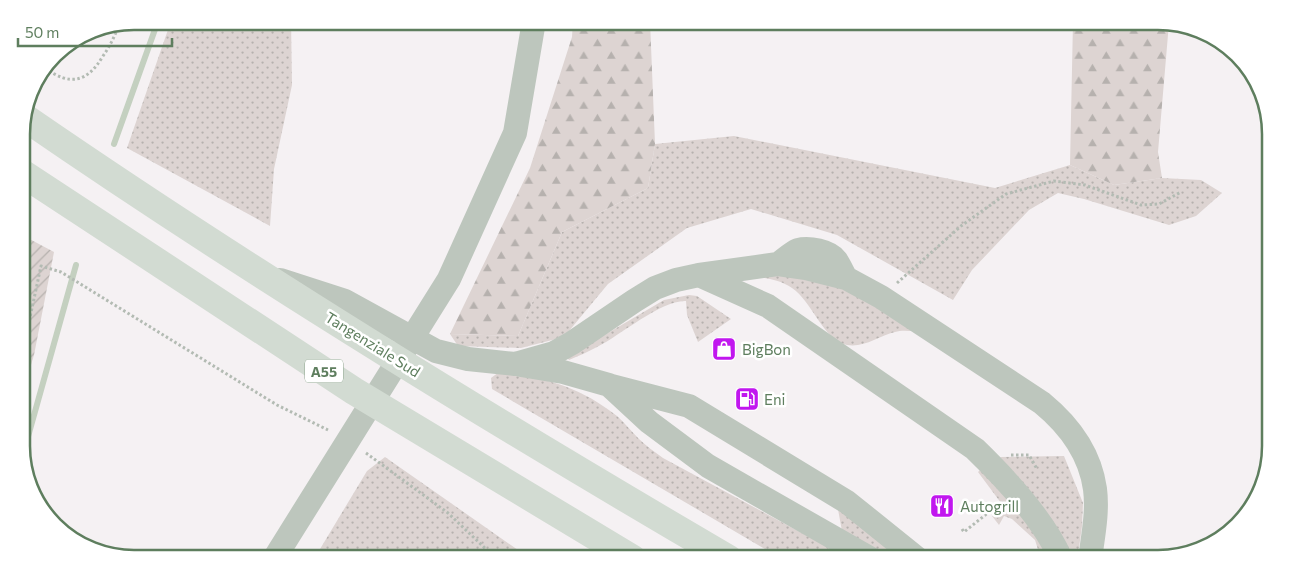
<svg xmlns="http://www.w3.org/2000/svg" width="1292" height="580" viewBox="0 0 1292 580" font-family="Commissioner,sans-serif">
<defs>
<pattern id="grass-dots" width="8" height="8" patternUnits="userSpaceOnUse" patternTransform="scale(1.25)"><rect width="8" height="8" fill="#ddd4d2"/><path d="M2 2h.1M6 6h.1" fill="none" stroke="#b6b1ae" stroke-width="1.8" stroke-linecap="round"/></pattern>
<pattern id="forest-firs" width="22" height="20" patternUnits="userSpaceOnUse" patternTransform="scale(1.25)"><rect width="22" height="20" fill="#ddd4d2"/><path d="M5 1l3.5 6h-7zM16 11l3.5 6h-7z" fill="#b6b1ae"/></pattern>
<pattern id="garden-furrows" width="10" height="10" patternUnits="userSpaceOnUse" patternTransform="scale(1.25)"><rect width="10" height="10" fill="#ddd4d2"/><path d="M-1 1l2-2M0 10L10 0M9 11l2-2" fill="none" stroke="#b6b1ae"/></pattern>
</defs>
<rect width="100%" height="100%" fill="#f5f1f3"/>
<path fill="url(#grass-dots)" d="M171,21H291L292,85L274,169L270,226L127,148Z
M734,136L995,188L1070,165L1114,185L1162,178L1201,180L1222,193L1196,216L1169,225L1084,199L1058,193L1029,210L972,270L953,300L837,235L751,209L687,228L608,284L564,337L521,348L458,346L450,334L518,336L562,232L648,188L655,144Z
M787,275L849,290L914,331C908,331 901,330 895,332C879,336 864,348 847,345C823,340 812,301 792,288C782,281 771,279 759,277Z
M689,295L697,296L731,319L698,342L687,315L686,301C661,300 621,335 597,347C588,352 578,356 569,360L567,357L664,300Z
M499,372C546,378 579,386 617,416C625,423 631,431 639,439C646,446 655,452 663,458L850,559H782L492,389L491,378Z
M1064,456L1083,503L1082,526L1078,555L1070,556L1000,457Z
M385,457L528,557L522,559H314L367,471Z
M981,469L1035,531L1049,559H1041L1035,540L1012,519L1004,516L999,525L992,516L1004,507L978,472Z
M837,504L906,559H891L842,531Z"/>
<path fill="url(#forest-firs)" d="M573,21H650L655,144L648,188L562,232L518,336L450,334L530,168L572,37Z
M1073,21H1158L1169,23L1158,152L1162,178L1114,185L1070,165Z"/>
<path fill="url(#garden-furrows)" d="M22,235L54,252L34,355L22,395Z"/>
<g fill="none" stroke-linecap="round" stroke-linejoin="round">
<path stroke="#c4d0c0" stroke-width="6" d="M114,144L158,21
M22,458L76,265"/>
<path stroke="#b3bbb3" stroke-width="3" stroke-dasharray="2.5 2.5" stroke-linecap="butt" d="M45,68C70,86 87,83 103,56C110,46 115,36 119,24
M897,283L961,226L1006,194L1054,181L1085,185L1141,205L1159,204L1181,192
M22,355L41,266L61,272L277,405L328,430
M366,453L448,513L488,551L494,559
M1011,455H1029L1037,469
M962,529L964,532L999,504"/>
<path stroke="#bdc6bd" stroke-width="24" d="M778,264C784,260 791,253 798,250C809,247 829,251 836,260C840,266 843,273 846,278
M699,275L778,264L806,268L846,278L881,297L1042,403C1070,426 1090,453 1095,489C1098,512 1093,536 1090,559
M280,280L345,301L436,351L468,359L515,364L554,353L572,343L634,301L655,288L676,280L699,275L768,306L975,449C1005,478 1044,520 1061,559
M521,365L563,372L609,385L649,422L708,466L871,559
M612,386L689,406L847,502L918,559
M274,559L449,279L515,133L534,21"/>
<path stroke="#d2dbd2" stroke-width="28" d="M24,117C252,274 489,419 729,559
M22,173L354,391L633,559"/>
</g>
<defs>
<symbol id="shop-square" viewBox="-11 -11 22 22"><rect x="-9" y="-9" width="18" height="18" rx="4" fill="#c117ef" stroke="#fff"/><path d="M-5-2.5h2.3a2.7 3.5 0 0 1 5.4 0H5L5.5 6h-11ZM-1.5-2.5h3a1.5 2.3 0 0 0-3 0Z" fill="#fff"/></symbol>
<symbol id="fuel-square" viewBox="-11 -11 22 22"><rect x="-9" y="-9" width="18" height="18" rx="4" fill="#c117ef" stroke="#fff"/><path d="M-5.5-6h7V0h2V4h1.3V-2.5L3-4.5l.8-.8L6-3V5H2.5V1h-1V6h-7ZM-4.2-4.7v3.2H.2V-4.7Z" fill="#fff"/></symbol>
<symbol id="restaurant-square" viewBox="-11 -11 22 22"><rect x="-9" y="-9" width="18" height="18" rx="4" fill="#c117ef" stroke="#fff"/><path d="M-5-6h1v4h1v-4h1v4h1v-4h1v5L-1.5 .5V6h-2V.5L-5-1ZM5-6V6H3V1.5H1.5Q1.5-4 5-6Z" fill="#fff"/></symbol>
</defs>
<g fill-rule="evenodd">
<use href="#shop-square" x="710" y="335" width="28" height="28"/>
<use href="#fuel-square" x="733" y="385" width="28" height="28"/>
<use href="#restaurant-square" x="928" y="492" width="28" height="28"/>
</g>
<g text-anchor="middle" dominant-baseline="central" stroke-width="5" stroke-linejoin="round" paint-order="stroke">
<rect fill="#fff" stroke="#8ea58e" stroke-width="1" x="305" y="359.5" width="38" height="23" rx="4"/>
<g font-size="14" font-weight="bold" fill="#5e7e5e">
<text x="324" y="371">A55</text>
</g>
<g font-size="15" fill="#5e7e5e" stroke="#fff">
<text transform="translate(373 344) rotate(32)">Tangenziale Sud</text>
</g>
<g font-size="15" fill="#5e7e5e" stroke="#fff" text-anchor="start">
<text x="742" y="349">BigBon</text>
<text x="764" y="399">Eni</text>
<text x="960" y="506">Autogrill</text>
</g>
</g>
<path d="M0 0H1292V580H0ZM134 30H1158A104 104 0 0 1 1262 134V446A104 104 0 0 1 1158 550H134A104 104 0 0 1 30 446V134A104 104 0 0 1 134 30Z" fill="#fff" fill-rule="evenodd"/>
<path fill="none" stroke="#5e7e5e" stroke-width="2.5" d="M134 30H1158A104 104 0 0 1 1262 134V446A104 104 0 0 1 1158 550H134A104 104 0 0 1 30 446V134A104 104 0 0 1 134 30Z"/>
<path d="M18 38v8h154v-8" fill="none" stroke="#5e7e5e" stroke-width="2.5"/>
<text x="25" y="38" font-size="15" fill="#5e7e5e" stroke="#ffffff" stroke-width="4" paint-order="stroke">50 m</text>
</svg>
